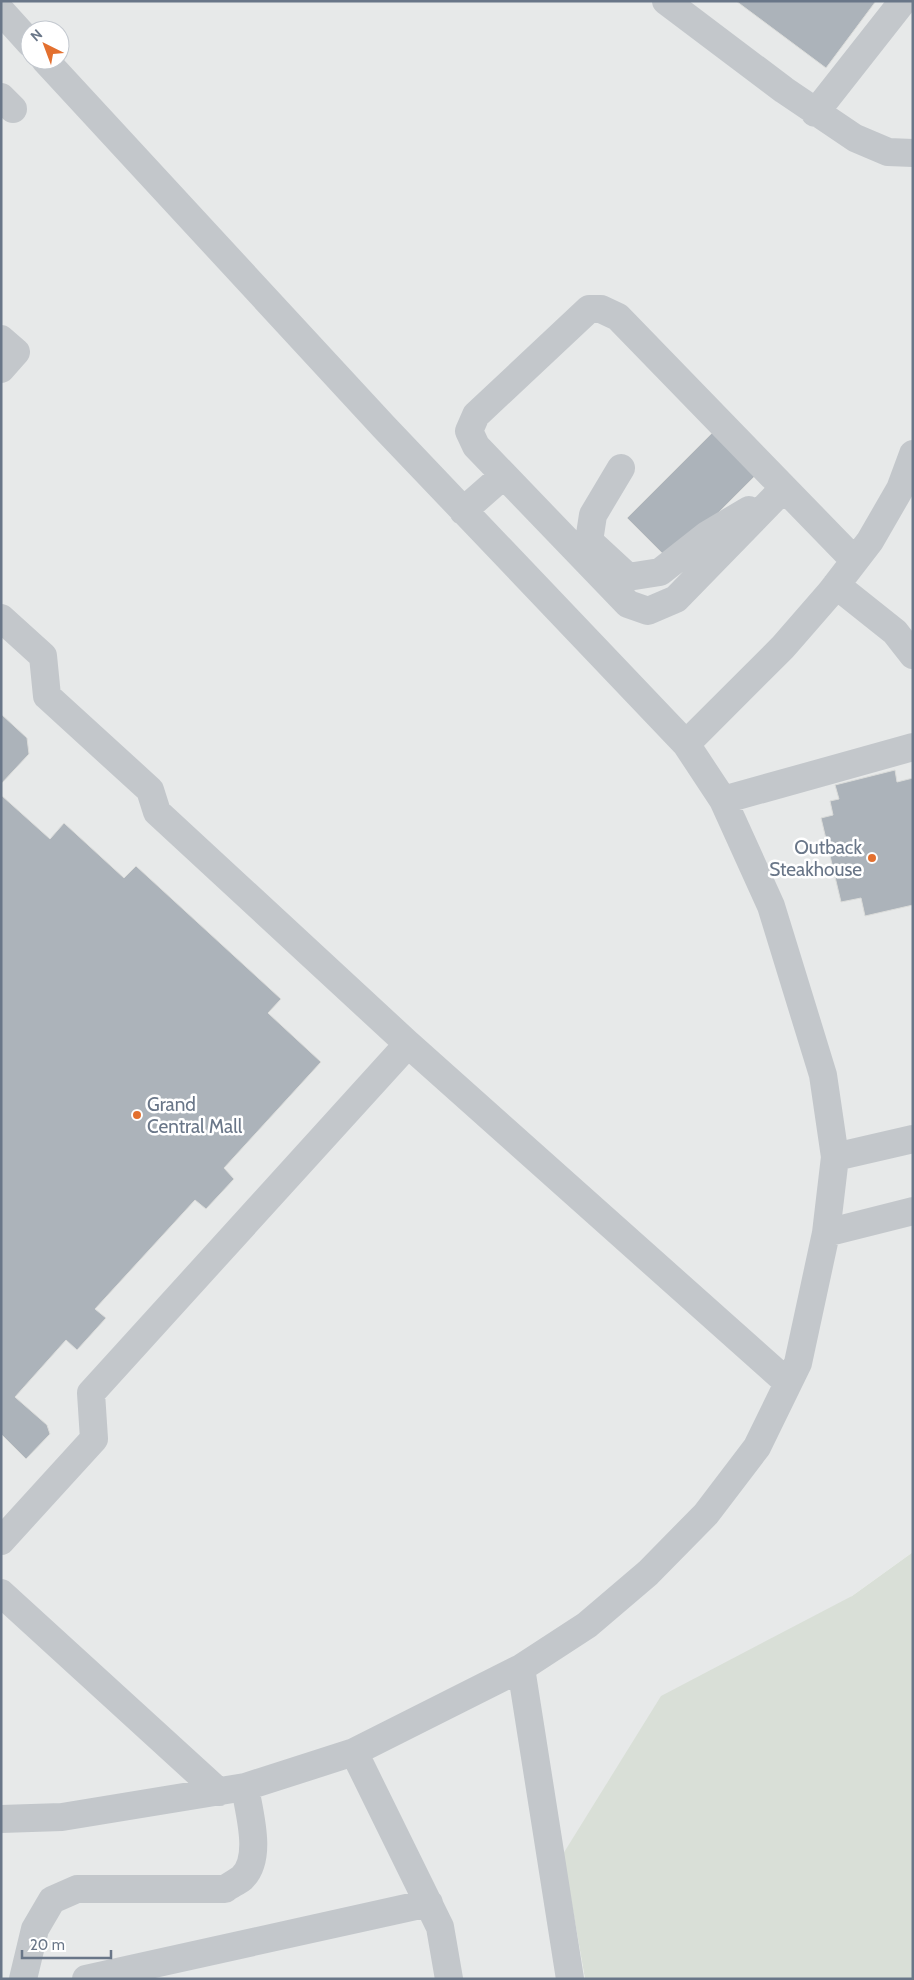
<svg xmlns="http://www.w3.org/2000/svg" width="914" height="1980" viewBox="0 0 914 1980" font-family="Cabin,sans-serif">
<rect width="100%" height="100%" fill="#f9faf8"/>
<path fill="#e7e9e9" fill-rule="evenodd" d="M1,1H913V1552L852,1596L563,1854L585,1979H1ZM30,30H60V60H30Z"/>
<path fill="#d9dfd7" d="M913,1552V1979H585L563,1854L661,1696L852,1596Z"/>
<path fill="#acb3ba" stroke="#dbdcda" d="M736,1H876L826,68Z
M713,432L756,475L670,561L627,518Z
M1,714L27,738L29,754L1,784Z
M895,770L897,782L913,778V905L865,916L861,898L841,902L821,818L833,815L830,801L839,799L835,785Z
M1,795L50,839L64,823L124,878L136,866L281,999L268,1013L321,1062L224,1168L234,1179L206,1209L195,1200L95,1309L106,1318L77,1350L66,1340L15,1397L47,1425L50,1434L26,1459L1,1434Z"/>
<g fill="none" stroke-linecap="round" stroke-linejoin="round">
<path stroke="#c3c7cb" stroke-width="28" d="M666,1L784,90L855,138L888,152L913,153
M1,11L30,43
M1,97L13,109
M815,113L903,1
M1,339L16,352L1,369
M621,468L593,515L589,541L628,577L660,572L707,535L749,510
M784,488L676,599L648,611L628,604L476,446L469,431L476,415L589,309H601L618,317C697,398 776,479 854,560
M463,511L504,475
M836,585L895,632L913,655
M1,618L43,656L47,696L150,790L157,812L408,1044L91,1393L94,1439L1,1541
M686,744L783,647L830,593L870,541L900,489L913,454
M723,800L913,747
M408,1044L788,1383
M835,1157L913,1139
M826,1233L913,1211
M1,1593L219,1792
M521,1668L570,1979
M354,1752L440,1927L449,1979
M1,1819L62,1817L245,1787L354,1752L521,1668L587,1625L648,1573L706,1514L757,1447L798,1363L826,1233L835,1157L823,1075L771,906L723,800L686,744L384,427L45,60
M23,1979L35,1929L52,1900L77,1889H225C230,1885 237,1882 242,1878C263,1858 249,1813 245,1787
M86,1979L429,1903"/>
</g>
<g fill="#e3702f" stroke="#fff" stroke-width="2">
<circle cx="872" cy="858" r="5"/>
<circle cx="137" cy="1115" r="5"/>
</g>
<g text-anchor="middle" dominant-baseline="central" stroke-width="5" stroke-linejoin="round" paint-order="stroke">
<g font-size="19" fill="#697688" stroke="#fff" text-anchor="end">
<text x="862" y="847">Outback<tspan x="862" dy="22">Steakhouse</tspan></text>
<text x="147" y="1104" text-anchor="start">Grand<tspan x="147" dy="22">Central Mall</tspan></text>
</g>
</g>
<rect width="914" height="1980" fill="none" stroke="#697688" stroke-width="5"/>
<g transform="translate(45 45) rotate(318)"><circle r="24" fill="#ffffff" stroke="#c3c8cf"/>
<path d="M0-4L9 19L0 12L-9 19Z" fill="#e3702f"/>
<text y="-8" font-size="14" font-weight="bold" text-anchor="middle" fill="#697688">N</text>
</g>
<path d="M22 1950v8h89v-8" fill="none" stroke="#697688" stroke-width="2.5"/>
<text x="30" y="1950" font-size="15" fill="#697688" stroke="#ffffff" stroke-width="4" paint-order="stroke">20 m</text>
</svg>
